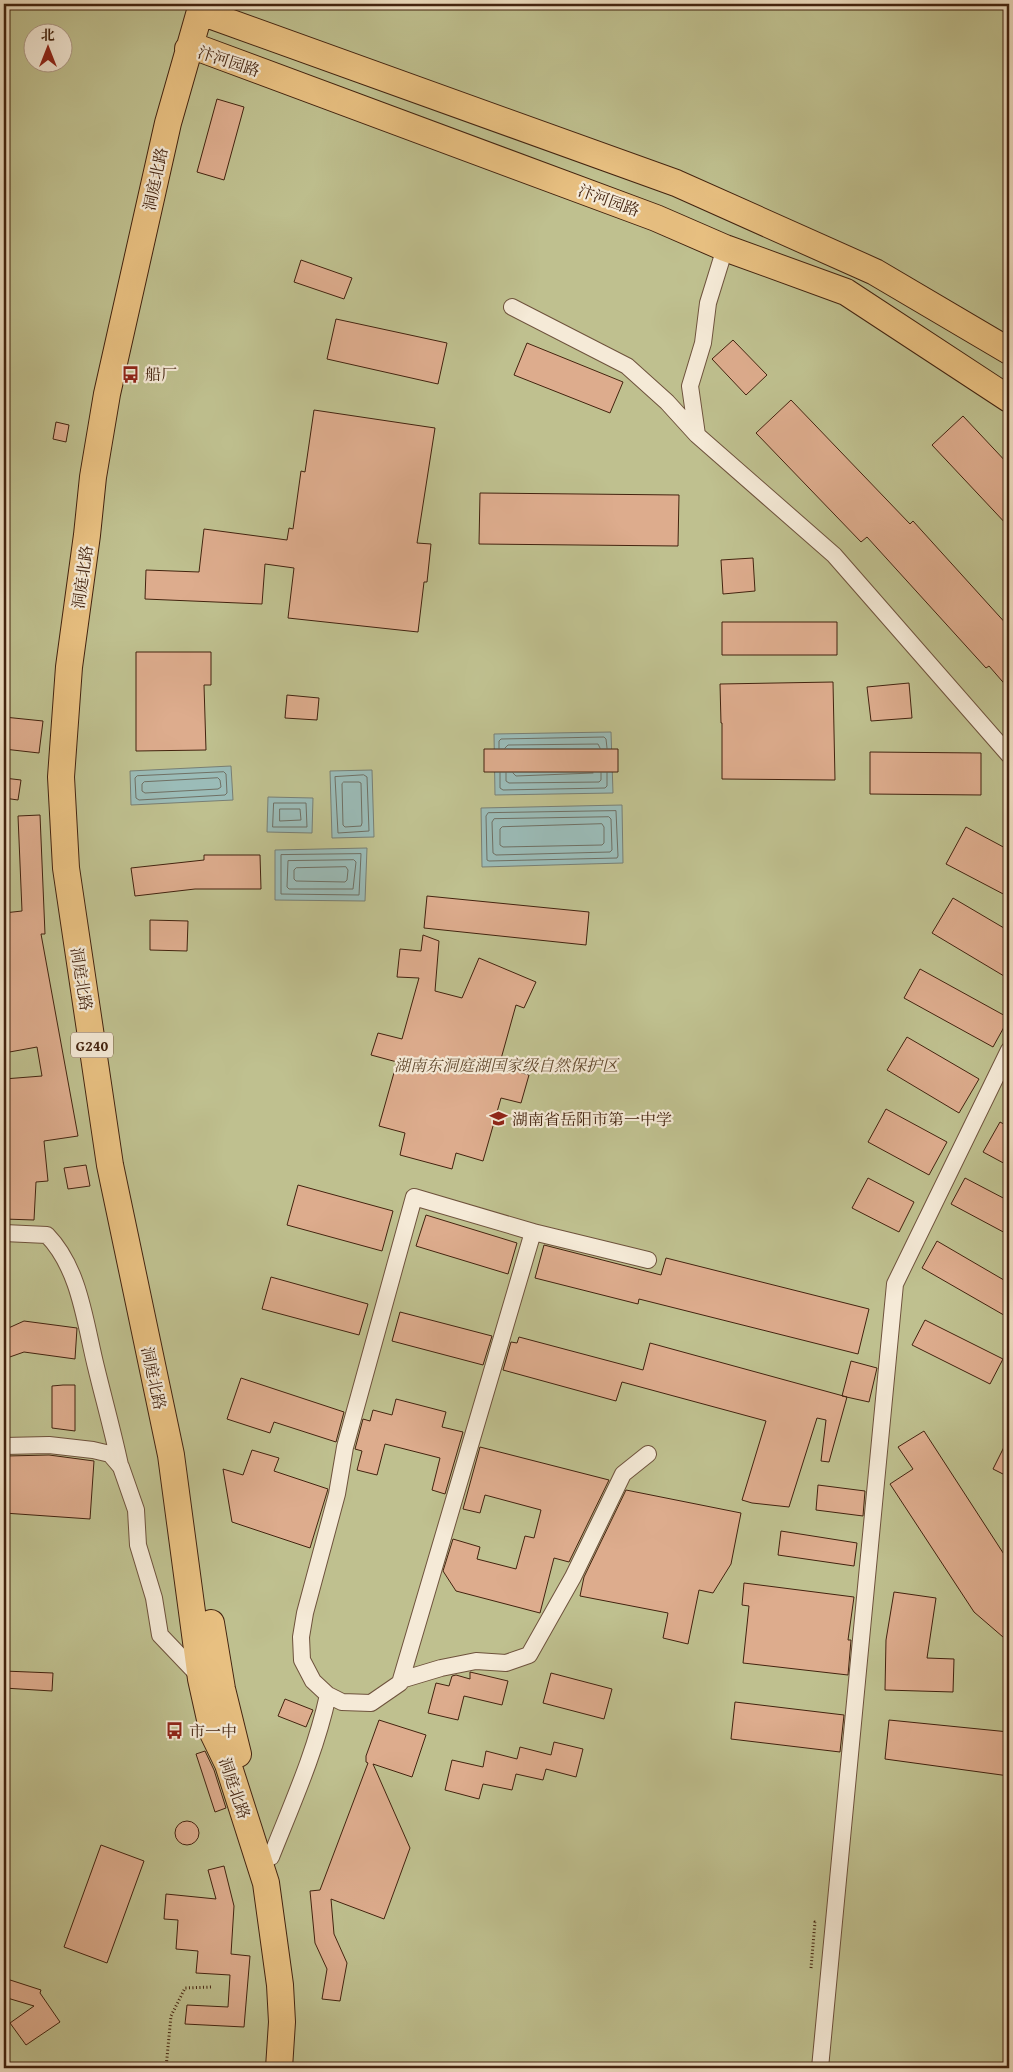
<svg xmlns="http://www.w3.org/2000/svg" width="1013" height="2072" viewBox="0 0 1013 2072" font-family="'Gentium Book Plus','Noto Serif SC',serif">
<rect width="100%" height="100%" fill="#efdfc2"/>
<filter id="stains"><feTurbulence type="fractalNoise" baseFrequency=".004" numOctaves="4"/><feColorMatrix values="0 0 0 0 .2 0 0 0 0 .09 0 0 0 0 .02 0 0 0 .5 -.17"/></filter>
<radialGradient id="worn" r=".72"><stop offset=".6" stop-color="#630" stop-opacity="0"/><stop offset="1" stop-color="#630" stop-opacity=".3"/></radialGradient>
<path fill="#bfc08f" stroke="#81724f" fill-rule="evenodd" d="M4,4H1009V2068H4ZM32,32H62V62H32Z"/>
<path fill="#9bbcb8" stroke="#787f74" d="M611,732L613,793L495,795L494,734Z
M231,766L233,800L131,805L130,771Z
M372,770L374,837L332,838L330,771Z
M268,797L313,798L312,833L267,832Z
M622,805L623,863L482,867L481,808Z
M367,848L365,901L275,900V850Z"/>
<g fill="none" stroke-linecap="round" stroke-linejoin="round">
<path stroke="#6f7064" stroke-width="1" d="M499,748V741L501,739L604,737L606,739L607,748
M505,748L508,745L598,744L600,748
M224,772L226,774L227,793L225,795L139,800L136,798L135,778L137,776Z
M500,773V788L503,790L605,788L607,786V773
M506,773V781L509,783L599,782L601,780V773
M513,773L516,776L593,773
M364,775L367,777L369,831L338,833L335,777Z
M218,778L220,780L221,787L218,789L145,793L142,791V784L144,782Z
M344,782H359L361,783L362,823L361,826L345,827L343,825L342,784Z
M274,803H306L307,827H273Z
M280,809H300L301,820L280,821Z
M616,811L618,856L617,858L489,861L487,860L486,816L488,813Z
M609,817L611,819L612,850L610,852L496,855L493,853L492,822L494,819Z
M602,824L604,827V843L602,845L503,847L500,845V829L502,827Z
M361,854L359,895L281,894V855Z
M354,860L356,862L353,889H289L287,887L288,861Z
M346,867L348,870L347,880L345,882L296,881L294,879V870L296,868Z"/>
</g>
<path fill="#ddac8d" stroke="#43230f" d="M217,99L244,107L224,180L197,172Z
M301,260L352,278L344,299L294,282Z
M336,319L447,343L438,384L327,359Z
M733,340L767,375L746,395L712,359Z
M527,343L623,382L610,413L514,375Z
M791,400L910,524L913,521L1009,627V689L989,666L986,668L867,537L861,542L756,433Z
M314,410L435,428L417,543L431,544L427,582H424L418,632L288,618L294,568L265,564L262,604L145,599L146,570L199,572L204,529L287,540L289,528L293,529L301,471L305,472Z
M963,416L1009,465V527L932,445Z
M56,422L69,425L66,442L53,439Z
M480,493L679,495L678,546L479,544Z
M753,558L755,591L723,594L721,560Z
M722,622H837V655H722Z
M136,652H211V685H204L206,750L136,751Z
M833,682L835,780L722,779V723H721L720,684Z
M909,683L912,718L871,721L867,687Z
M287,695L319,698L317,720L285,718Z
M4,717L43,721L39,753L4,749Z
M484,749H618V772H484Z
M870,752L981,753V795L870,794Z
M4,778L21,780L18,800L4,798Z
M40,815L45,934H41L78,1136L44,1141L48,1181L36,1182L34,1220L4,1219V1079L42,1076L37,1047L4,1053V913L22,911L18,816Z
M966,827L1009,850V897L946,864Z
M204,855H260L261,889H195L135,896L131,868L204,860Z
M427,896L589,912L586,945L424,928Z
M953,898L1009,931V979L932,933Z
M150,920L188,921L187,951L150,950Z
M423,935L439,941L435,991L462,998L479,958L536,982L524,1008L516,1005L499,1066L529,1075L521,1103L501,1098L483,1161L456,1153L452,1169L400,1155L405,1133L379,1126L397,1062L371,1055L378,1033L402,1039L419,978L397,977L400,949L421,951Z
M920,969L1009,1018L993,1047L904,998Z
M907,1037L979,1079L959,1113L887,1070Z
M886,1109L947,1142L929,1175L868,1142Z
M1000,1122L1009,1127V1166L983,1152Z
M86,1165L90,1186L68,1189L64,1168Z
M868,1178L914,1202L899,1232L852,1208Z
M965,1178L1009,1201V1235L951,1204Z
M298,1185L393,1211L382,1251L287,1225Z
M426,1215L517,1243L508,1274L416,1246Z
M937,1241L1009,1283V1318L922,1268Z
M544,1245L661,1275L666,1258L869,1309L858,1354L639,1299L638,1304L535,1278Z
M271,1277L368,1304L359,1335L262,1309Z
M400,1312L492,1336L483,1365L392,1341Z
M925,1320L1003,1359L990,1384L912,1345Z
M24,1321L77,1328L75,1359L24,1352L4,1359V1330Z
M519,1337L643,1370L650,1343L847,1397L829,1462L821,1461L826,1420L817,1418L789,1507L752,1503L742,1500L766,1421L622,1382L616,1401L503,1370L511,1342L517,1343Z
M851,1361L877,1368L869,1402L842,1396Z
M241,1378L344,1412L336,1442L274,1422L270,1433L227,1419Z
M63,1385H75V1431L52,1428V1386Z
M396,1399L446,1412L442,1427L463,1432L445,1494L432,1490L440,1458L385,1444L377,1475L357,1470L362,1451L355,1449L363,1419L370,1421L373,1410L392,1415Z
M924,1431L1009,1562V1630L1003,1637L974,1612L890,1484L913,1469L898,1447Z
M1009,1437V1477L993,1469Z
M480,1447L609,1480L569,1562L554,1558L540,1613L456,1591L443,1571L453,1539L480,1547L477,1559L516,1569L525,1536L534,1538L541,1510L485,1495L480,1513L463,1509Z
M252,1450L279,1458L274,1471L328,1489L310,1548L232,1522L223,1469L243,1475Z
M49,1455L94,1461L90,1519L4,1513V1460H7V1456Z
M818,1485L865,1491L863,1516L816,1510Z
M626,1490L741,1513L731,1564L713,1593L699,1590L688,1644L663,1638L668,1613L580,1596L584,1577Z
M781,1531L857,1543L854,1566L778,1555Z
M744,1583L854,1597L848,1640H851L848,1675L743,1663L749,1606L742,1605Z
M894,1592L936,1598L927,1658L954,1659L953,1692L885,1690L886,1640Z
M4,1671L53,1673L52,1691L4,1688Z
M470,1672L508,1681L502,1705L464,1696L458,1720L428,1713L436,1683L449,1686L452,1676L456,1675L470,1679Z
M551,1673L612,1689L604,1719L543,1703Z
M285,1699L313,1710L306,1727L278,1716Z
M735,1702L844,1715L840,1752L731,1739Z
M379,1720L426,1735L412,1777L373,1764L410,1848L384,1919L331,1899L334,1934L347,1963L340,2001L322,1999L327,1969L315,1943L310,1891L320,1890L368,1763L366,1762V1756Z
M889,1720L1009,1732V1776L885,1759Z
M554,1742L583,1749L576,1777L546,1769L543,1780L516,1774L512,1790L483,1784L479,1799L445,1790L452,1760L483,1767L486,1751L517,1759L520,1747L551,1755Z
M205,1751L214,1770L226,1808L215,1812L196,1754Z
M175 1833a12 12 0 1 1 24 0a12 12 0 1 1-24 0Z
M101,1845L144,1861L107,1963L64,1947Z
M224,1866L234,1906L231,1954L250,1956L244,2027L185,2024L187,2005L228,2007L230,1975L196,1973L198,1951L176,1949L178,1920L164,1919L166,1894L216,1899L208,1870Z
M4,1978L41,1990L40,1993L60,2022L26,2045L10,2023L34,2006L4,1997Z"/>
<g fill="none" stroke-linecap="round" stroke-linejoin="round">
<defs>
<path id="street" d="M725,248L708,303L703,343L690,386L697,435L834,555L1009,755
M512,307L627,366L667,402L697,435
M4,1233L47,1235C80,1269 85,1323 96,1367C104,1400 113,1432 120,1465
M4,1446L49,1445L93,1450L110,1454L121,1467L136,1510L138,1545L154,1598L160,1635L200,1677
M401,1680L441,1668L476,1661L506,1663L529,1655L573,1577L623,1474L648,1454
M328,1695L342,1702L371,1703L400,1683L533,1232
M271,1857C292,1804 316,1751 328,1695L313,1681L302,1660L301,1637L305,1613L337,1494L345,1447L414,1197L533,1232L648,1260
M820,2068L895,1284L1009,1050"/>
<path id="primary" d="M202,4L168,123L107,394L93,477L87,535L69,667L61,777L66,868L110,1165L171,1455L201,1679L213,1733L228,1764L266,1883L280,1985L282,2022L279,2068
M199,16H212L676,183L875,272L1009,351
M188,49H201L656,218L725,248L846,292L1009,399
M211,1623L222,1689L238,1754"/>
</defs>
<use href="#street" stroke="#6e523c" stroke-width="18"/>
<use href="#primary" stroke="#43230f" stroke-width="28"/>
<path stroke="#43230f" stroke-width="3" stroke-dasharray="1 2.5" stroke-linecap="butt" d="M811,1968L815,1922H817
M166,2068L171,2016L185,1988L211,1987"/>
<use href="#street" stroke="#f5ead7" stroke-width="16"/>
<use href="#primary" stroke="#e8c081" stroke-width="26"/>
</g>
<defs>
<symbol id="bus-bare" viewBox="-9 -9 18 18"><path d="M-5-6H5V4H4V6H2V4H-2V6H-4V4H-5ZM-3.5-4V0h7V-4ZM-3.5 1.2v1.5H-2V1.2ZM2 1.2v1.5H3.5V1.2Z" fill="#8f2418" stroke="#f5ead7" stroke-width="2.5" paint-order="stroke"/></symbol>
<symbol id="school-bare" viewBox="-9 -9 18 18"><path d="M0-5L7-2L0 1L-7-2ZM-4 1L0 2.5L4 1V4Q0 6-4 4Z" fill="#8f2418" stroke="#f5ead7" stroke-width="2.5" paint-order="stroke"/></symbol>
</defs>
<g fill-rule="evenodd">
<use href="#bus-bare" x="118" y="362" width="25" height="25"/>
<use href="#school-bare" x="486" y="1106" width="25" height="25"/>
<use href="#bus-bare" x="162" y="1718" width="25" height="25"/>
</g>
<g text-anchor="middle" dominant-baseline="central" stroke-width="4.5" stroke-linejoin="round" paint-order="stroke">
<rect fill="#f5ead7" stroke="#785f4b" stroke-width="1" x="71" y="1032.5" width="42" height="25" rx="4"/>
<g font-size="15" font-weight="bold" fill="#43230f">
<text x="92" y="1045">G240</text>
</g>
<g font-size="16" fill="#43230f" stroke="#f5ead7">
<text transform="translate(229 61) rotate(18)">汴河园路</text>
<text transform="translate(155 179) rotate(-78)">洞庭北路</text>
<text transform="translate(609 200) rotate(20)">汴河园路</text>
<text transform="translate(82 577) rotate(-82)">洞庭北路</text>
<text transform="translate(82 979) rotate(81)">洞庭北路</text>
<text transform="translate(154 1378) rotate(78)">洞庭北路</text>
<text transform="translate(235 1788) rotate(71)">洞庭北路</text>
</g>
<g font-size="16" fill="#43230f" stroke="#f5ead7" text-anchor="start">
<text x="145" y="374">船厂</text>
<text x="512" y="1119">湖南省岳阳市第一中学</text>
<text x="189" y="1731">市一中</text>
</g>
<g font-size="16" font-style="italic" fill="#624a2f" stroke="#f5ead7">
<text x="506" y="1065">湖南东洞庭湖国家级自然保护区</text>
</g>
</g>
<rect width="1013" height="2072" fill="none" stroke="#efdfc2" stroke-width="20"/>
<rect x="5" y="5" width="1003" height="2062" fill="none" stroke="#43230f" stroke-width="2.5"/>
<rect x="10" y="10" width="993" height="2052" fill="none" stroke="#43230f"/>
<g transform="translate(48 48)"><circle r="24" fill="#f5ead7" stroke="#ae9a87"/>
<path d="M0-4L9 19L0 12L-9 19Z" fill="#8f2418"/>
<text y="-8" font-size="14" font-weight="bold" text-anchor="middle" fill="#43230f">北</text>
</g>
<rect width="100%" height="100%" filter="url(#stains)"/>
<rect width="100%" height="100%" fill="url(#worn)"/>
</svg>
